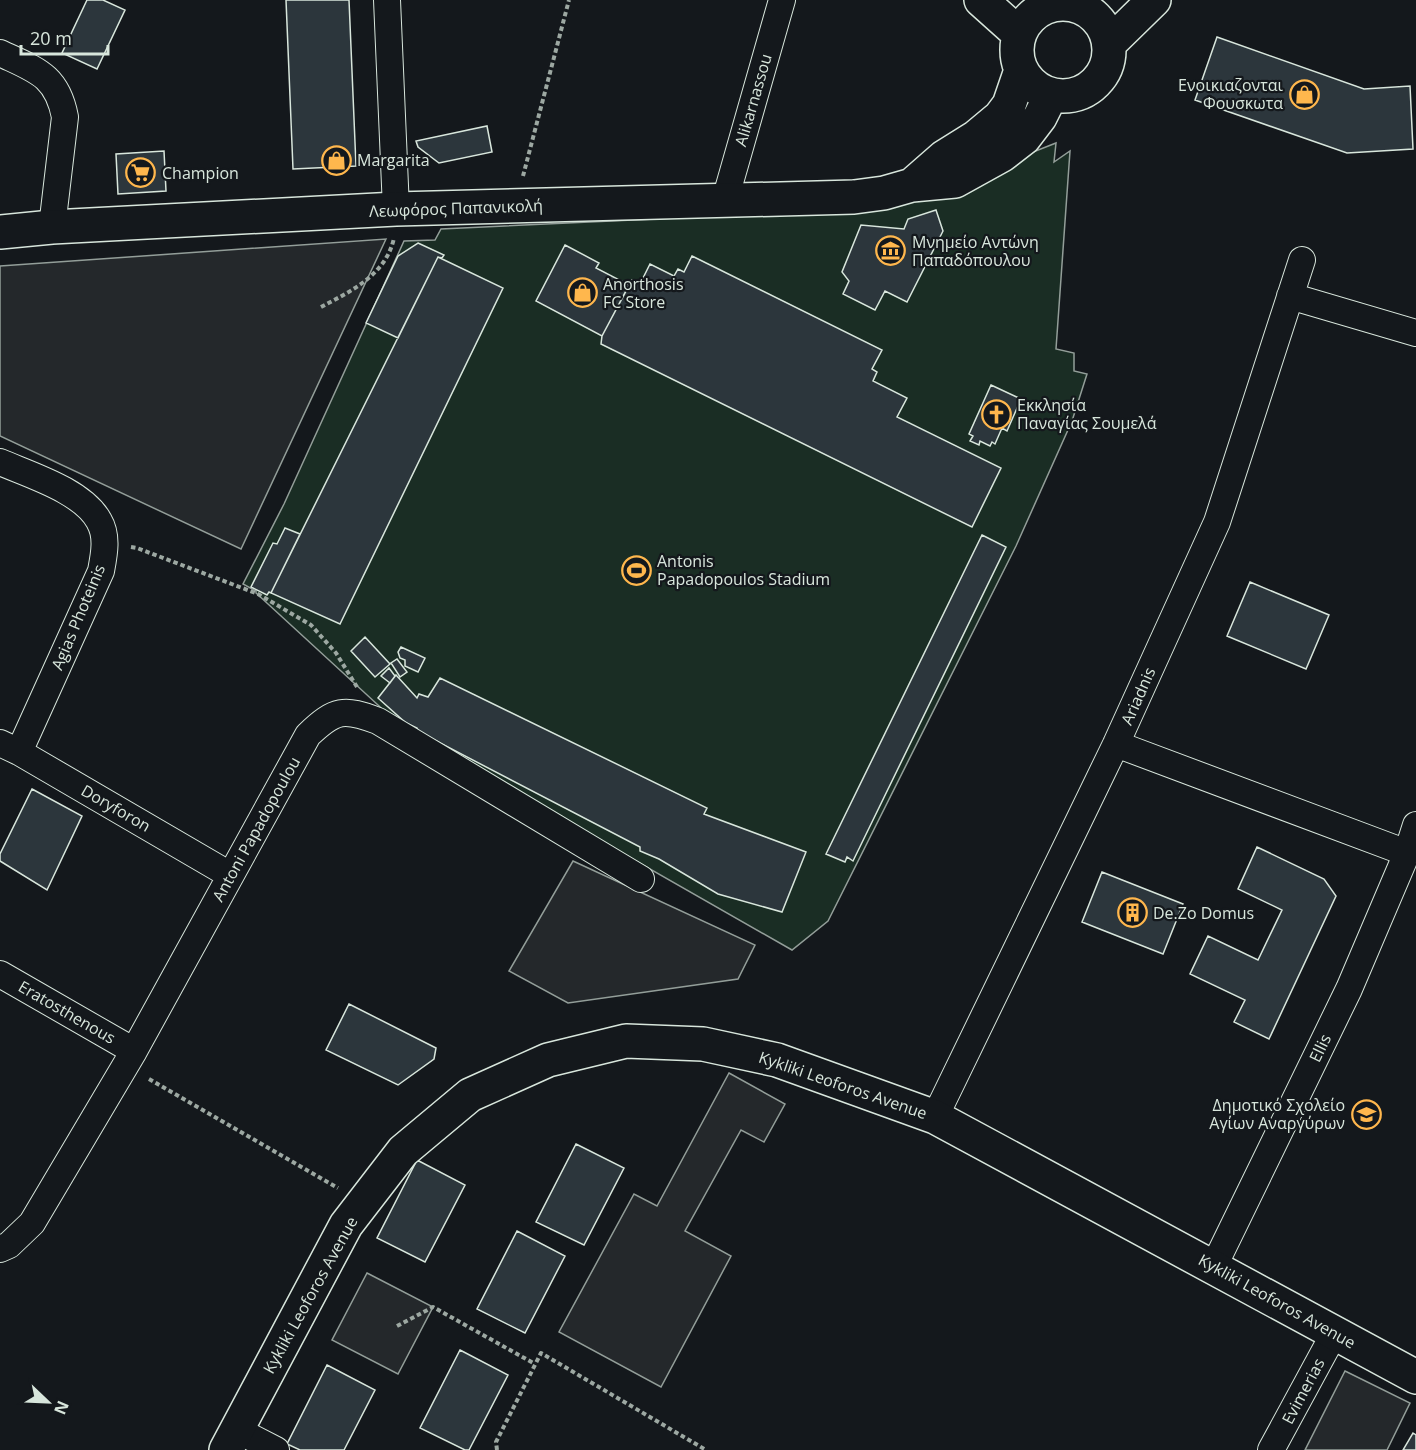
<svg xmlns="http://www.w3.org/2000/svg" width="1416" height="1450" viewBox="0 0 1416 1450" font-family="'Open Sans',sans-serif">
<rect width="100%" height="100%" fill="#14181c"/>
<path fill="#1a2d24" stroke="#939e99" stroke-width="1.5" d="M1056,143L1054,162L1070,151L1056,349L1074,353V371L1087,374L1072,421L1016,546L828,921L792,950L403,728L256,593V591L243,584L284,504L404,241L435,240L441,229L891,208Z"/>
<path fill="#24282b" stroke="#939e99" stroke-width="1.5" d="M386,239L241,549L0,436V266Z
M573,861L755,945L738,979L568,1003L509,971Z
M729,1073L785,1104L764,1142L741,1130L685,1231L731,1256L661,1387L559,1332L634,1194L657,1206Z
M367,1273L433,1307L398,1374L332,1340Z
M1345,1371L1410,1403L1387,1450H1305Z"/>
<path fill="#2c363c" stroke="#d8e6dc" stroke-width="1.5" d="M87,0H103L125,10L97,69L62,53Z
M286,0H349L356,166L293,169Z
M1217,37L1364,89L1410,86L1413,149L1347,153L1195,100Z
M487,126L492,152L439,163L418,147L416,141Z
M164,151L166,191L118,194L116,154Z
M936,210L943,231L907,302L885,291L875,310L843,294L849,281L842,272L861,225L904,229L908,219Z
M418,243L444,255L442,258L438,257L398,338L366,323L398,256Z
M565,245L599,263L596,268L629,285L602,336L536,301Z
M692,256L882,350L872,369L877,372L873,381L907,398L897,417L1001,468L972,527L601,344L602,336L632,280L640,284L650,264L674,276L678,269L684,272Z
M438,257L503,288L340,624L271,593Z
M991,385L1021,399L1007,431L1002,428L995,444L992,442L990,446L980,441L979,445L970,441L973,436L969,434Z
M285,528L300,534L271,593L269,592L267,595L251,587L273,543L277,544Z
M982,535L1006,547L853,861L847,857L845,862L826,854Z
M1250,582L1329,615L1306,669L1227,636Z
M365,637L390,664L375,677L351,651Z
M401,647L425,658L418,672L405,666V660L400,658L398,652Z
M397,659L407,672L400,677L391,663Z
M389,668L395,676L390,683L381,676Z
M396,675L417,698L419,694L428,697L440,678L707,808L704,814L806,852L782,912L718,894L659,859L640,851V847L419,732L417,728L406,723L378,698Z
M32,789L82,816L47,890L0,861V854Z
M1257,847L1324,879L1336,896L1269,1039L1234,1022L1245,1000L1190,974L1208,936L1258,960L1282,910L1238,889Z
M1102,872L1183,904L1163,954L1082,922Z
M349,1004L436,1048L434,1059L398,1085L326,1050Z
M576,1144L624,1168L584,1245L536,1222Z
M417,1160L465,1185L425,1262L377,1238Z
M517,1231L565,1256L525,1333L477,1309Z
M460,1350L508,1375L469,1450H465L420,1428Z
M327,1365L375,1390L344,1450H300L287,1444Z
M1413,1433L1416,1435V1450H1403Z"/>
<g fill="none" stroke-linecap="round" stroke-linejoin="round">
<defs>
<path id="street" d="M387,0L396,209
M0,53C36,70 57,75 65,117L52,227
M725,200L782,0
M1290,296L1416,333
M0,462C30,475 83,491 99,521C108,536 104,555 101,571L19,752
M0,743L19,752L230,875
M1116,744L1407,853
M0,974L134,1051
M935,1117L1116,744L1217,522L1302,260
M0,1249L9,1245L32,1223L134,1051L308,735C335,709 344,708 378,721L641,879
M1214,1266L1349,989L1407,853L1416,825
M237,1430L276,1450
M1271,1450L1335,1332"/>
<path id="secondary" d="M981,0L1019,34
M1017 50a46 46 0 1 1 92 0a46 46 0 1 1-92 0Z
M1110,43L1154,0
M912,185L944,157L976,137L1000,117L1009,105L1021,70
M0,232L52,227L396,209L854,197L884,193L912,185L955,181L1002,155L1024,138L1040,117L1051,95
M226,1450L346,1225L403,1151L470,1095L548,1060L626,1041L703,1044L777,1060L935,1117L1416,1377"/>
</defs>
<use href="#street" stroke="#d8e6dc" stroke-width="28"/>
<use href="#secondary" stroke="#d8e6dc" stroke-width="36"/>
<path stroke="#9da8a2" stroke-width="4" stroke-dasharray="4.5 3" stroke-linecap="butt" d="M523,176L569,0
M321,307C351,291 386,275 394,238
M131,547L137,548L258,594L311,625L336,653L357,687
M149,1079L338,1188
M397,1326L433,1307L535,1364
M497,1450L496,1442L541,1353L706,1450"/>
<use href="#street" stroke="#14181c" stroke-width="26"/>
<use href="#secondary" stroke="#14181c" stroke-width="33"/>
</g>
<defs>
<symbol id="shop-ring" viewBox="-11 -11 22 22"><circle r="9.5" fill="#14181c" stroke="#ffb74d" stroke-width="1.5"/><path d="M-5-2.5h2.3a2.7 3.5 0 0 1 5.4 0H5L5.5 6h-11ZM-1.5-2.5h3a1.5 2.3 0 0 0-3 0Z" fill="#ffb74d"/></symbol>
<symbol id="supermarket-ring" viewBox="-11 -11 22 22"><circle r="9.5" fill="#14181c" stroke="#ffb74d" stroke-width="1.5"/><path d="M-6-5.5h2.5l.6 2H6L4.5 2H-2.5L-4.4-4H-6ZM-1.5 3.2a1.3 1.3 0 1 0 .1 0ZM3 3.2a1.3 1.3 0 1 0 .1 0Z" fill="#ffb74d"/></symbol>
<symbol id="museum-ring" viewBox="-11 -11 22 22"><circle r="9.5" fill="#14181c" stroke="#ffb74d" stroke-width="1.5"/><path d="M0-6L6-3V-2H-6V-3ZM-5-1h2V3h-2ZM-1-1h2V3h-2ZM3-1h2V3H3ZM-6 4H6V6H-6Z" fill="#ffb74d"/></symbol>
<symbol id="church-ring" viewBox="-11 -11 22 22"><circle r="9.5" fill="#14181c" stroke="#ffb74d" stroke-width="1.5"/><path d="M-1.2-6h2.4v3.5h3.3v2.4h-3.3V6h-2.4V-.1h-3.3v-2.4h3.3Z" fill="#ffb74d"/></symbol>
<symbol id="stadium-ring" viewBox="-11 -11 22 22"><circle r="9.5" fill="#14181c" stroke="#ffb74d" stroke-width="1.5"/><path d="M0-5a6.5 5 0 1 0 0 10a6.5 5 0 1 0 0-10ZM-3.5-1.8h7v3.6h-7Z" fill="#ffb74d"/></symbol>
<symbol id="building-ring" viewBox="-11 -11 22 22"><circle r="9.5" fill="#14181c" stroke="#ffb74d" stroke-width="1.5"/><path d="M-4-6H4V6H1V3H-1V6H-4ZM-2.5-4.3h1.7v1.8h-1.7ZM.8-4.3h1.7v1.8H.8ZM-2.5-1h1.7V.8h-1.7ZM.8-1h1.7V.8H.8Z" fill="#ffb74d"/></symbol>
<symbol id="school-ring" viewBox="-11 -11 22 22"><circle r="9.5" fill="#14181c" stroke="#ffb74d" stroke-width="1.5"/><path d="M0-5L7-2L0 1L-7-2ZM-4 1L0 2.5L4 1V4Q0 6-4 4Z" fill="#ffb74d"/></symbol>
</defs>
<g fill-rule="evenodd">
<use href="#shop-ring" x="1288" y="78" width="33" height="33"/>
<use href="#shop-ring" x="320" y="144" width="33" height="33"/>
<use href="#supermarket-ring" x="124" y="156" width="33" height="33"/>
<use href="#museum-ring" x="874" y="234" width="33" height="33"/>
<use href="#shop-ring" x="566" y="276" width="33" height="33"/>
<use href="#church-ring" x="980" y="398" width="33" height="33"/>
<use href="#stadium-ring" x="620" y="554" width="33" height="33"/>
<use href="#building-ring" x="1116" y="896" width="33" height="33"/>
<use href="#school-ring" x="1350" y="1098" width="33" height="33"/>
</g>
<g text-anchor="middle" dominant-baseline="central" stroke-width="4.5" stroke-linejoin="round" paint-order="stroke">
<g font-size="16" fill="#d8e6dc" stroke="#14181c" text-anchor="start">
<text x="1283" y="85" text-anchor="end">Ενοικιαζονται<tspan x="1283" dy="18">Φουσκωτα</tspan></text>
<text x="357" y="160">Margarita</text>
<text x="162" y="173">Champion</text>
<text x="912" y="242">Μνημείο Αντώνη<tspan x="912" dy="18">Παπαδόπουλου</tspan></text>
<text x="603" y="284">Anorthosis<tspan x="603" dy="18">FC Store</tspan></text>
<text x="1017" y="405">Εκκλησία<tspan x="1017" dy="18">Παναγίας Σουμελά</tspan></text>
<text x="657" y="561">Antonis<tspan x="657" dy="18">Papadopoulos Stadium</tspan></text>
<text x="1153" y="913">De.Zo Domus</text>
<text x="1345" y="1105" text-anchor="end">Δημοτικό Σχολείο<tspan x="1345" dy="18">Αγίων Αναργύρων</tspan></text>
</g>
<g font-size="16" fill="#d8e6dc" stroke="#14181c">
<text transform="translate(753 100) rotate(-74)">Alikarnassou</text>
<text transform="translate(456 208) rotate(-2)">Λεωφόρος Παπανικολή</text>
<text transform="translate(78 617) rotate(-67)">Agias Photeinis</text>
<text transform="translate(1138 696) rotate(-66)">Ariadnis</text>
<text transform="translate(116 808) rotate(30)">Doryforon</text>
<text transform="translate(256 829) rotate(-61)">Antoni Papadopoulou</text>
<text transform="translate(67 1012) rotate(30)">Eratosthenous</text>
<text transform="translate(1320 1048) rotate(-64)">Ellis</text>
<text transform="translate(843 1085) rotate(19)">Kykliki Leoforos Avenue</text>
<text transform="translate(310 1295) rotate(-61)">Kykliki Leoforos Avenue</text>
<text transform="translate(1277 1301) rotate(29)">Kykliki Leoforos Avenue</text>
<text transform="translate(1303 1391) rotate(-62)">Evimerias</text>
</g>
</g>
<g transform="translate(48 1402) rotate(113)" stroke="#14181c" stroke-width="4.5" paint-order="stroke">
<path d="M0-4.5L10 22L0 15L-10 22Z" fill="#d8e6dc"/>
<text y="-9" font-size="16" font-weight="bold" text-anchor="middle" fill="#d8e6dc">N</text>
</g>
<path d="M21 45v9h87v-9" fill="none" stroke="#d8e6dc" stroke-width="3"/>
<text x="30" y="45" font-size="18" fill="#d8e6dc" stroke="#14181c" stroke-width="4.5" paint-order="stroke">20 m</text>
</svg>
